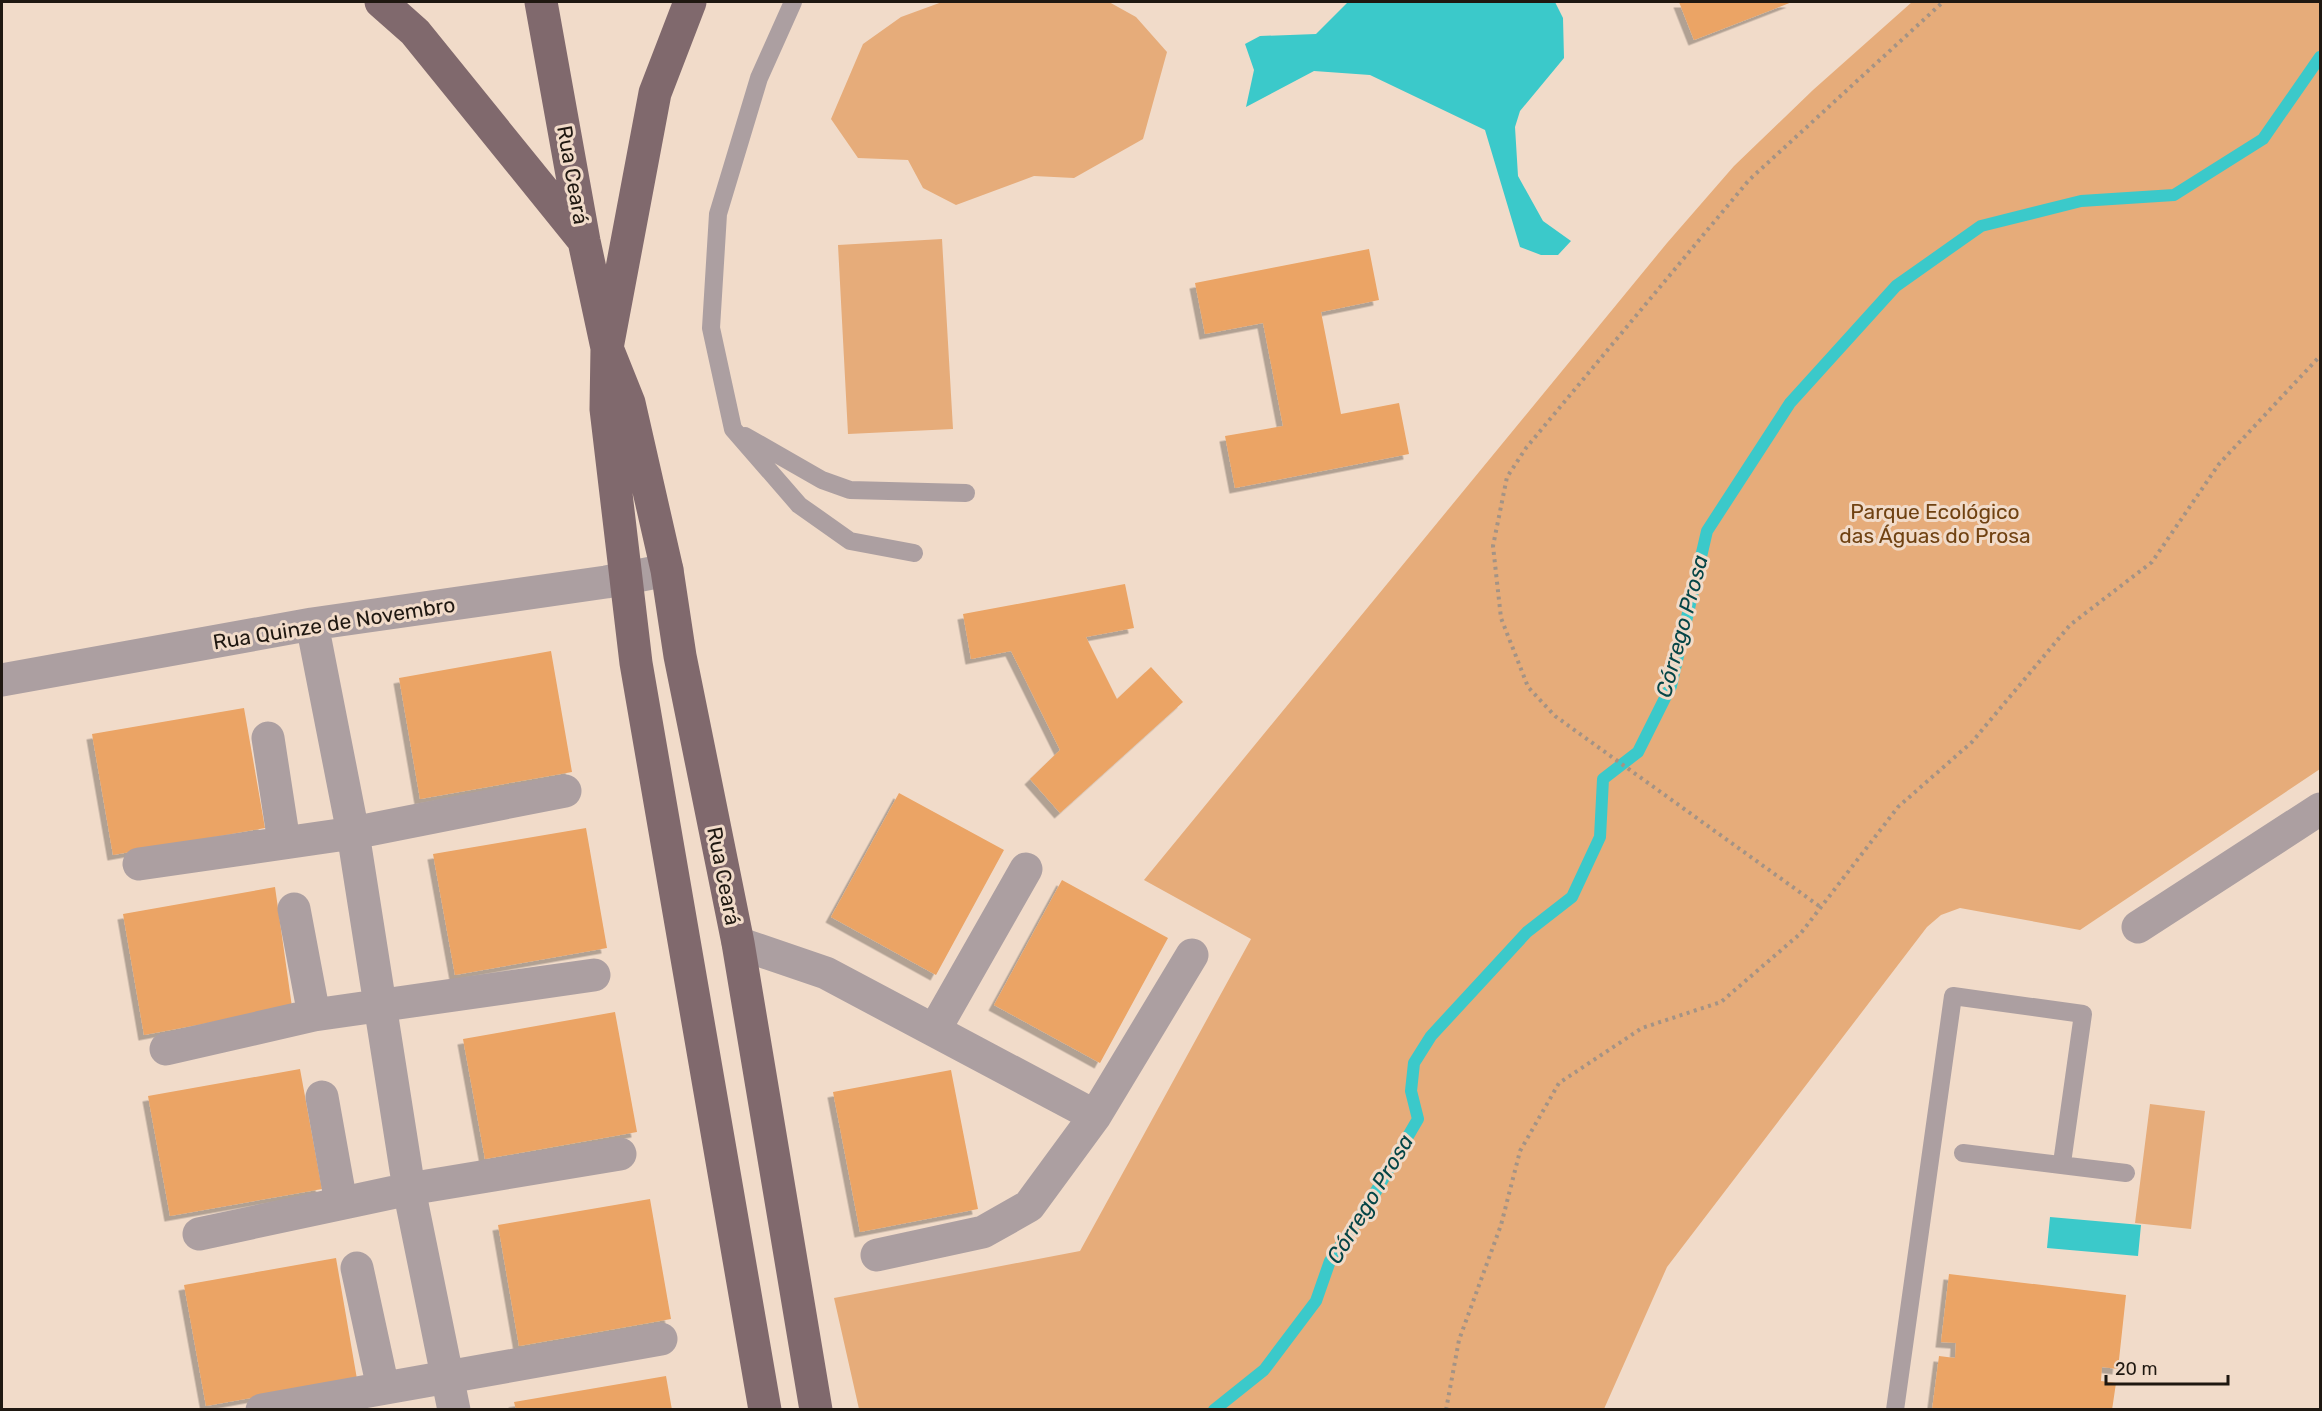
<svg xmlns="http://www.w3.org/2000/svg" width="2322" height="1411" viewBox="0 0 2322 1411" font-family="Rubik,sans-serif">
<defs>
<filter id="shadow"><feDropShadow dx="-5.5" dy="5.5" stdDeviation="0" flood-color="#0004"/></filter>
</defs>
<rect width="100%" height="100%" fill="#f1dbc9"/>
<path fill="#e6ac7a" d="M942,2H1109L1136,17L1167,52L1143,139L1074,178L1034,176L956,205L923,188L908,160L858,158L831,119L863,44L901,17Z
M1912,2H2320V769L2080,930L1960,908L1941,915L1927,927L1667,1267L1604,1409H859L834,1298L1080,1251L1251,939L1144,880L1667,243L1734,166L1813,90Z
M942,239L953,429L848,434L838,245Z
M2150,1104L2205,1111L2191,1229L2135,1223Z"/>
<path fill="#3bc9ca" d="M1348,2H1555L1563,18L1564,58L1520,111L1515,127L1518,176L1543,221L1571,241L1558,255H1541L1520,247L1485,130L1370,75L1314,71L1246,107L1254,70L1245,44L1260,36L1316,34Z
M2050,1217L2141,1225L2138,1256L2047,1248Z"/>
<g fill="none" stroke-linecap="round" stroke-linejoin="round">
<path stroke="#3bc9ca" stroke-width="12" d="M1214,1410L1264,1370L1316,1301L1330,1261L1368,1205L1418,1119L1411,1091L1414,1063L1431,1036L1527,932L1572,897L1600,837L1603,779L1638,752L1671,686L1707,531L1790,403L1896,286L1981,226L2081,201L2174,195L2263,139L2320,57"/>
</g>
<path fill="#eba465" filter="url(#shadow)" d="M1679,2H1792L1694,40Z
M1369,249L1379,300L1321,312L1341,414L1399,403L1409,454L1235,488L1225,436L1283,426L1263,323L1205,334L1195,283Z
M1125,584L1134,628L1086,637L1117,699L1151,667L1183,702L1060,813L1030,779L1060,750L1011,651L971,659L963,614Z
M551,651L572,772L420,799L399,678Z
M244,708L265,828L113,855L92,734Z
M899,793L1004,850L936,975L831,917Z
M586,828L607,948L455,975L433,854Z
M1062,880L1168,938L1100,1063L994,1005Z
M275,887L292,1007L144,1035L123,914Z
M615,1012L637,1132L485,1159L463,1039Z
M300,1069L322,1189L170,1216L148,1096Z
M951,1070L978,1209L860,1232L833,1092Z
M650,1199L671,1319L519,1346L498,1225Z
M336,1258L357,1379L206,1406L184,1285Z
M1949,1274L2126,1295L2118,1369L2102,1367L2101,1381L2116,1383L2112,1410H1932L1939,1356L1955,1358L1956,1343L1941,1342Z
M666,1376L672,1410H516L514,1402Z"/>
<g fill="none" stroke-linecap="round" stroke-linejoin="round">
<path stroke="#a49385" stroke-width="4" stroke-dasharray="3 4.5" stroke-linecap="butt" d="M1819,906L1555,716L1528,687L1501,618L1493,546L1507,477L1526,448L1749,180L1943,2
M1446,1410L1459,1340L1501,1225L1520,1151L1559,1083L1642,1028L1721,1002L1801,933L1898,807L1972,742L2070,625L2152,562L2219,464L2320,356"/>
<path stroke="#ac9fa1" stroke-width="18" d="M793,2L759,78L718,214L711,328L733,429L799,505L850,541L914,553
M745,436L822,480L850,490L966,493
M1963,1153L2126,1173
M1895,1410L1953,996L2083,1014L2062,1163"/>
<path stroke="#ac9fa1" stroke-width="33" d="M312,624L353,833L409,1189L454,1410
M2,680L312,624L606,582L667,570
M268,738L284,842
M139,864L353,833L565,791
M294,909L314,1015
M2138,927L2320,809
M738,943L826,973L1095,1116
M935,1029L1026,869
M166,1049L314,1015L594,975
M322,1097L341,1203
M199,1234L409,1189L620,1154
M877,1255L983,1232L1029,1206L1095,1116L1192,955
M357,1268L383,1388
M262,1410L661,1339"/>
<path stroke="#80696d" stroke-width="33" d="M381,2L415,32L581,237
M541,2L584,241L607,348L629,403L667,570L680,656L738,943L816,1410
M690,2L655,93L607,348L606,409L636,663L765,1410"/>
</g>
<g text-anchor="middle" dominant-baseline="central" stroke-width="6" stroke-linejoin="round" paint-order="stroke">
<g font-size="21" fill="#1f1811" stroke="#f1dbc9">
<text transform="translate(573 175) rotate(80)">Rua Ceará</text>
<text transform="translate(334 623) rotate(-9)">Rua Quinze de Novembro</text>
<text transform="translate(724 876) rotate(79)">Rua Ceará</text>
</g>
<g font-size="21" fill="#704212" stroke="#f1dbc9">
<text x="1935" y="511">Parque Ecológico<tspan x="1935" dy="24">das Águas do Prosa</tspan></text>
</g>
<g font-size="22" font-style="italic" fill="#044546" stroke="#f1dbc9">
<text transform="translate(1682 626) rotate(-75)">Córrego Prosa</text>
<text transform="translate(1370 1199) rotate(-59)">Córrego Prosa</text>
</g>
</g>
<rect width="2322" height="1411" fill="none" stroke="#1f1811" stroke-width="6"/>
<path d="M2106 1375v9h122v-9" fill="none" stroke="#1f1811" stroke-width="3"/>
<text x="2115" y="1375" font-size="18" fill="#1f1811" stroke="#f1dbc9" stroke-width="4.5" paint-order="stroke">20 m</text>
</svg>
